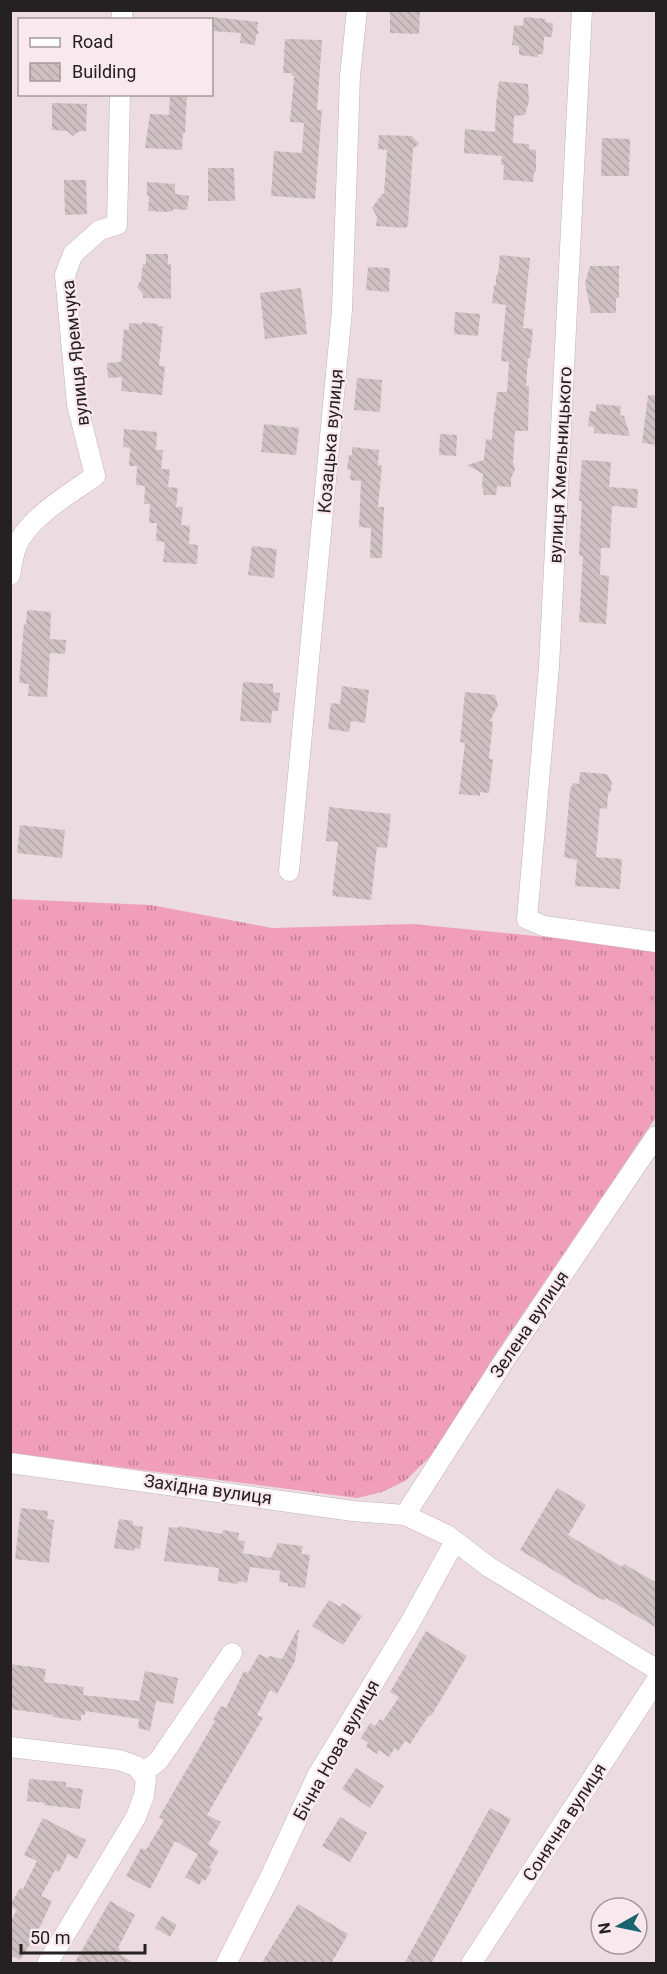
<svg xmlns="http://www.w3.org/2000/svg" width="667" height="1974" viewBox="0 0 667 1974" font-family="Roboto,sans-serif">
<defs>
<pattern id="grass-tufts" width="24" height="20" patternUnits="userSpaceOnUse" patternTransform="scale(1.5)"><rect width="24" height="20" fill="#f09eb9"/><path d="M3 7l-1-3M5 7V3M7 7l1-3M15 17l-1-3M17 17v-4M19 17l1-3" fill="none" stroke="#c28096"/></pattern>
<pattern id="building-back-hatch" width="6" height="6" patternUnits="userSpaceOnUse" patternTransform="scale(1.5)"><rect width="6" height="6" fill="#cfc0c4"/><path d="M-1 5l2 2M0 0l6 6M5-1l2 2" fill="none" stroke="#b2a5a8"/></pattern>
</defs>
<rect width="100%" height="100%" fill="#ecdce1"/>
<path fill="url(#grass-tufts)" d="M11,899L151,905L272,928L413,924L566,939L656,951V1117L493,1358L436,1451L405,1481L382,1492L357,1498L11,1453Z"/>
<path fill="url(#building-back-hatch)" d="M390,10H420L419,34L390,33Z
M212,17L258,22L257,30L259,33L256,35L255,45L240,43L241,33L212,31Z
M524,17L546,19L545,22L553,23L552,37H544L543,54H538V57L519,55V46L512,45L514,25L523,26Z
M285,39L322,40L317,110H322L315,199L271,196L274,151L302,153L304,123L290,122L294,76L291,75L292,73H283Z
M499,81L528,84L529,101L525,115L514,116L513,143L529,144V149L536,150V172H534L533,182L504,180L503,179L504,165H501L502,156L464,153L465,129L495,132L496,105Z
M170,94H187L185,133H183L182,150L145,148L150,114L169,115Z
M52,103L87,104L86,131H80L73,136L67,131L52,130Z
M379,135L412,136L419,144L413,149L408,225L406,228L376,226L377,217L372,208L382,194H384L387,150L378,149Z
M602,138L630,139L629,176H601Z
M208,168H234L235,201H208Z
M64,180H86L87,214L65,215Z
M147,182L175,184V194L189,196L187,210L173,209V211L165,212L148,211L149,196H147Z
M146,254H168V264H171V299L143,298V294L137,287L141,280L143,264H146Z
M500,255L530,258L523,328L533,329L530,358H528L526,386H529L528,431H515L513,462L515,470L511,478V487L497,486L496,495H484L482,486L483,474L467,465L484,460L486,439L492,440L494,411H495L497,392H507L509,362L501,361L506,305L492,303L494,285H496V275H498Z
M590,266H619V298H616V313H591L585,283Z
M368,267L390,268L389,292L366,290Z
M301,288L307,334L265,339L260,293Z
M455,312L480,314L478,336L454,334Z
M142,322L158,324V326H163L159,366H165L162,395L121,391L122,377L108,378L107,363L121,362L124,329L129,330V323L142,324Z
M357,378L382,380L380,412L354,410Z
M648,395H657V445L642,443Z
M596,404L621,406L620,415L624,416L630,436L594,433V427L588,426L590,411L596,412Z
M264,424L299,428L296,455L261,452Z
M124,429L157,432L156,450H163L161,469H170L168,487L178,488L176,507H183L181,525L190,526L189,544L198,545L197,564L163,562L165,542L156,541L157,523H149L150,504H144L145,486L136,485L137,466H129L130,448L123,447Z
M440,434L457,435L456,456L439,455Z
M352,447L379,450L378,465H382L378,507H384L382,558H370L371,528L359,527L361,481L350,480L351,470H347L349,455H352Z
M582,460L611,462L609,487L638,489L637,508L612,506L610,548H601L600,575L609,576L606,624L579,622L583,556L579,555L582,501H579Z
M252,546L277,549L274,578L248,575Z
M27,610L51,612L50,639L66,640L65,654L50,653L47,697L28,696L29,684L19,683L24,624H26Z
M243,682L273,684V692L280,693L278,711H272L271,723L240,721Z
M342,686L369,690L365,723L351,721L349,732L328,729L331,703L340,704Z
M465,692L495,695L498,705L490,721H493L489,759H493L489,793L480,792V796L459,794L465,743L460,742Z
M580,772L607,774L612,783L611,790L608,794L607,809L600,808L596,857L622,859L620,889L575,886L577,860L564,857L570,790L573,783L579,784Z
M329,807L391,814L387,848L377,847L371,900L332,896L338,842L326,841Z
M20,825L65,830L62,858L17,853Z
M557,1488L586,1505L568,1535L622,1567L624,1564L657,1583V1628L606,1598L604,1601L520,1550Z
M21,1508L48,1511L47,1519L54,1520L49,1563L15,1559Z
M119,1519L133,1521V1525L143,1527L140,1549L135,1548L134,1551L114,1548Z
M178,1526L222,1534L223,1530L239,1533L238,1540L245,1541L243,1553L271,1558L278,1543L303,1546L301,1554L310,1555L305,1588L288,1586V1583L279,1582L280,1571L250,1567L247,1583L239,1581L238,1584L218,1581L219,1568L164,1561L169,1527L178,1528Z
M329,1600L340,1607L342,1603L362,1616L343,1645L312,1626Z
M297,1630H299L295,1661L277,1694L270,1690L257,1715L263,1718L207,1815L221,1822L208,1844L219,1851L209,1868L212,1869L205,1881L203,1879L199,1885L185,1877L198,1854L175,1841L150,1889L126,1876L141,1848L146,1850L164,1820L159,1817L215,1721L213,1720L221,1706L226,1708L244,1671L248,1673L259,1654L267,1658L270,1656L282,1659Z
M426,1631L467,1656L431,1716L429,1715L410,1744L405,1741L398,1751L395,1748L389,1757L379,1750L377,1754L366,1747L368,1743L361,1738L370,1723L375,1726L380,1719L383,1721L399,1697L390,1692Z
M10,1664L46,1669L44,1682L84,1687L83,1695L139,1701L145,1671L178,1678L173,1704L156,1701L150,1731L138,1728L139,1719L85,1711V1715H81V1721L53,1717V1715L10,1709Z
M356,1768L384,1786L370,1808L342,1789Z
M29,1779L66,1782V1787L83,1789L80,1809L44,1805L45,1803L27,1801Z
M490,1808L511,1819L503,1834L431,1964H404Z
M340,1817L367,1833L350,1862L322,1846Z
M43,1818L86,1840L77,1859L68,1854L59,1872L55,1870L41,1896L52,1901L36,1935L20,1960L10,1955V1922L17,1910L10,1905L20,1888L23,1889L37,1861L24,1855Z
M110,1901L135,1915L118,1948L120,1949L117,1953L136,1964H74Z
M298,1904L348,1934L331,1964H261Z
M162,1916L177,1925L170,1937L155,1928Z"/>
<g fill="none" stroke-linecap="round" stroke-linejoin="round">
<defs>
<path id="street" d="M582,10L549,667L527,919L544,926L656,942
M122,20V10
M10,575C12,566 13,556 16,548C26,519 71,493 95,476L77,404L65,275L73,254L100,230L117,225L120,94
M289,871L342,310L350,76L357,10
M10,1463L353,1511L405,1515L447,1535L489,1567L656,1669
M405,1515L502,1364L656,1136
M10,1747L119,1760L136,1766L146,1779L144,1795L136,1817L47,1964
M142,1774L159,1760L232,1653
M226,1964L271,1875L317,1776L411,1621L455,1541
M471,1964L656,1681"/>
</defs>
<use href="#street" stroke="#c2b3b7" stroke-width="21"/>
<use href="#street" stroke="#fff" stroke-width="20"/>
</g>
<g text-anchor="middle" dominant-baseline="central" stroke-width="4.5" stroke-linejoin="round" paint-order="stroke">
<g font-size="18" fill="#252021" stroke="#f9e9ee">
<text transform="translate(75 353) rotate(-96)">вулиця Яремчука</text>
<text transform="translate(330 441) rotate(-85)">Козацька вулиця</text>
<text transform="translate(560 465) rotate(-87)">вулиця Хмельницького</text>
<text transform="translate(529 1324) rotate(-56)">Зелена вулиця</text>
<text transform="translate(208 1489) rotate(8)">Західна вулиця</text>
<text transform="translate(336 1750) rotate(-61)">Бічна Нова вулиця</text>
<text transform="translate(564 1822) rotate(-57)">Сонячна вулиця</text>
</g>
</g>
<rect width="667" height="1974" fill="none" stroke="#252021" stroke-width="24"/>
<rect x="18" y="18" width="195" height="78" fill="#f9e9ee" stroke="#a4999c" stroke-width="1.5"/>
<rect x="30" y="38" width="30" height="9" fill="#ffffff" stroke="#a4999c" stroke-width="1.5"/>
<text x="72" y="48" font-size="18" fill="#252021">Road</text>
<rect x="30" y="63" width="30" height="18" fill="url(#building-back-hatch)" stroke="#a4999c" stroke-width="1.5"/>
<text x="72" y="78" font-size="18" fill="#252021">Building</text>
<g transform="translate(619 1926) rotate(261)"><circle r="28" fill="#f9e9ee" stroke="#a4999c" stroke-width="1.5"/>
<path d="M0-4.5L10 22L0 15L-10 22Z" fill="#1a6670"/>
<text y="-9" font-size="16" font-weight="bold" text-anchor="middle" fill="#252021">N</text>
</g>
<path d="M21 1944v9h124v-9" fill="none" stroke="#252021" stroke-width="3"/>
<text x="30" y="1944" font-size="18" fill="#252021" stroke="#f9e9ee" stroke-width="4.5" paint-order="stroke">50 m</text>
</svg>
